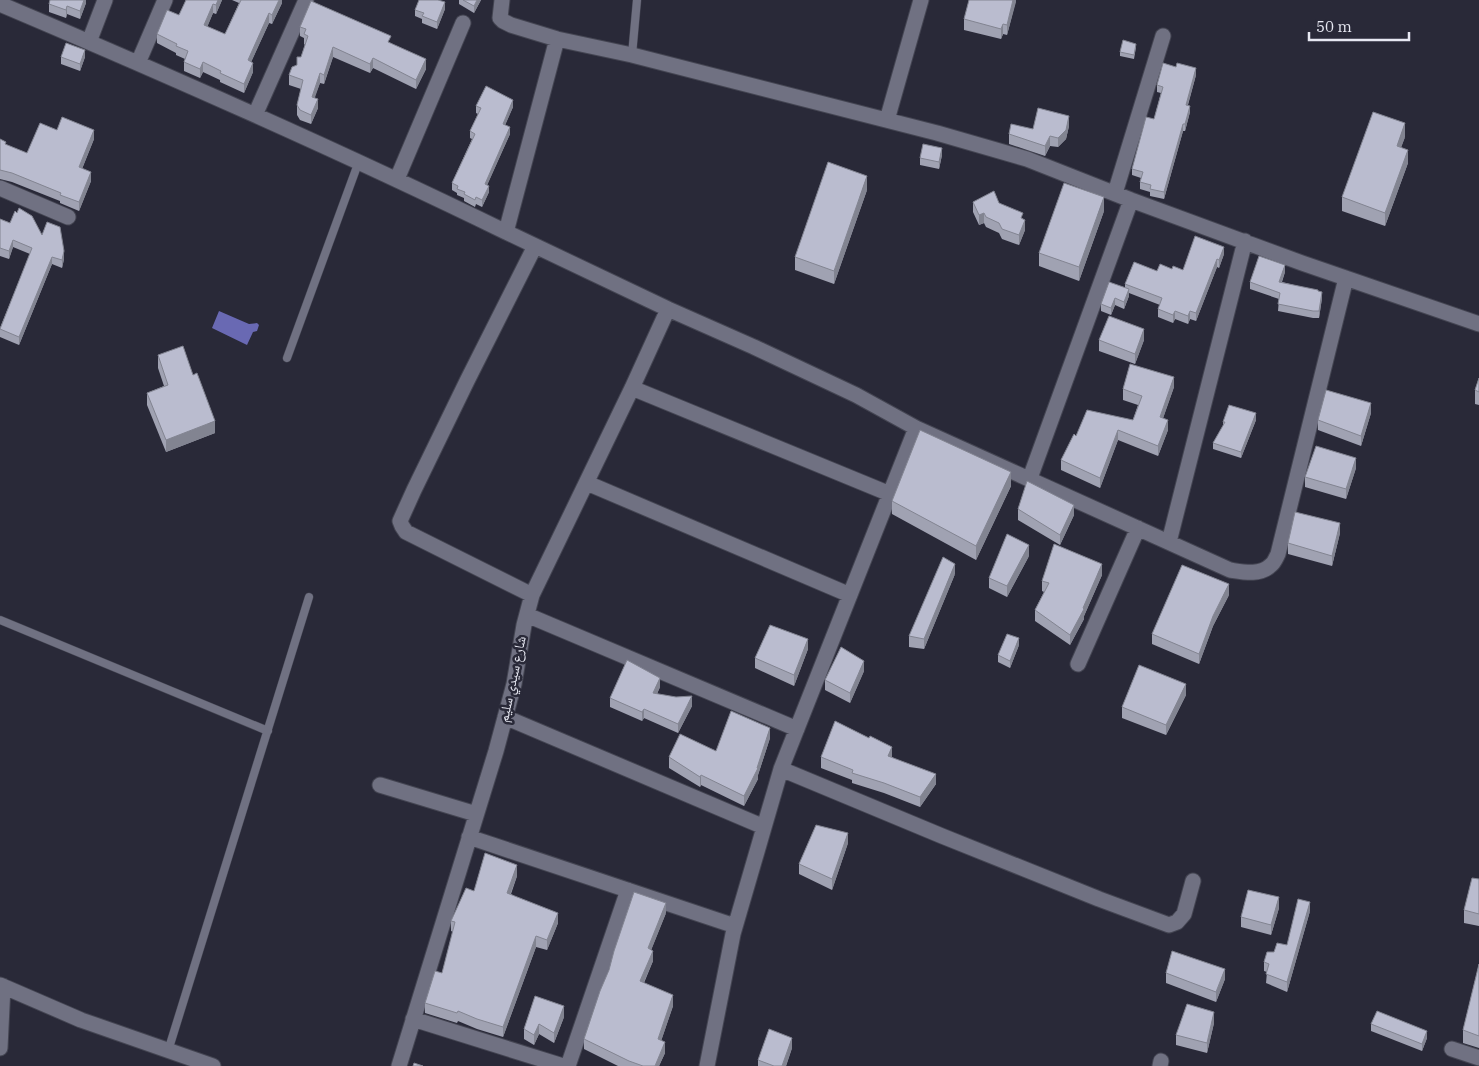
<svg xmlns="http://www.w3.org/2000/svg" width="1479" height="1066" viewBox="0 0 1479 1066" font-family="'IBM Plex Serif','Noto Naskh Arabic',serif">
<rect width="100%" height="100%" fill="#292938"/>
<path fill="#6969b3" d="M219,311L249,324L257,323L259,325L257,331L253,332L247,345L212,328Z"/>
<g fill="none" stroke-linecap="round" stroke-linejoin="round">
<defs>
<path id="service" d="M632,55L637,0
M287,358L359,161
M0,620L268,731
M168,1051L309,597"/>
<path id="minor" d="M502,0L500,18L503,21L511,25L557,39L632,55L937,133L1027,159L1131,200L1302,263L1479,324
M0,4C170,76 340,151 506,232
M557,39L506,232L668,309L754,347L856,395L916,428L781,769L733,934L707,1066
M89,42L105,0
M138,63L165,0
M255,115L306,0
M887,120L921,0
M397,179L463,23
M0,188L68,217
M1115,193L1163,36
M632,388L890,494
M916,428L1230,570C1243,572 1260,576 1271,565C1274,563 1276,558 1278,554L1346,278
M1030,478L1131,200
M587,483L850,595
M1169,542L1245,241
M532,595L406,532L402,526L400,521L414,490L467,381L535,246
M527,615L797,729
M1078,664L1138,528
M505,717L764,827
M781,769L942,836L1099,899L1169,925L1177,922L1184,914L1193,881
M380,785L476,814
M469,837L735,926
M0,985L81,1020L213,1066
M413,1019L563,1066
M0,1048L3,986
M1452,1049L1479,1058
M399,1066L496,751L514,684L524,625L532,595L632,388L668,309
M568,1066L628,890
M1160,1066L1161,1061"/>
</defs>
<use href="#service" stroke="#444552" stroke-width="9"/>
<use href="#minor" stroke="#444552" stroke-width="17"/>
<use href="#service" stroke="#707182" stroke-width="8"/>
<use href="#minor" stroke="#707182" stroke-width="15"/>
</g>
<path fill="#a0a2b2" d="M86,0V3L80,19L67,14L66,18L49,12V4Z
M186,0H222L216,14L213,13L207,27L225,34L239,3L232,0H282V3L272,24L269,23L251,62L253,72L244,93L220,82V80L203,72L200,78L184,71V62L185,59L176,55V53L157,43V34L179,15Z
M459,0H481L474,13L459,4Z
M1016,0L1007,35L1003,34L1001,39L964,30V19Z
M445,9L437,29L422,23V19L415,16V10Z
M300,27L391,43L426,69L416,89L373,68L370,73L333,57L324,84L320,83L314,98L318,108L311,124L300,120L297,115V105L301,89L289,85V75L297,65L301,57L305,45L304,44V38L300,36Z
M1136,47L1134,59L1120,56V52Z
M61,57H85L80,71L61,64Z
M1196,75L1188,105L1190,112L1185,131H1183L1164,199L1150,196V192L1140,189V182L1141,178L1132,175V169L1154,119L1161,93L1157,92V85Z
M476,106L513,107L505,125L510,134L487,185L489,192L482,207L476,204L475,207L464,201V198L457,195V193L452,190V183L472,139L470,138V131L478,114L476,113Z
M1069,126L1066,139L1058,147L1050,146L1045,156L1009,144V134L1033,129Z
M57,130L94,139L82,169L91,181L79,211L60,203V201L12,182L0,179V137V139L6,145L27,153Z
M1405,137L1401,147L1408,163L1385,226L1342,211V197Z
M942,155L939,169L920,165V158Z
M867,190L834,284L795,270V257Z
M973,202L999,203L1023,219L1025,230L1019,245L1002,239L999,233L986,227L984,223L979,225L973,212Z
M1104,211L1079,281L1039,266V253Z
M0,219L42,235L64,259L62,268L52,264L19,345L0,337V328L30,254L13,247L9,259L0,256Z
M1224,254L1219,268L1217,267L1196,321L1190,319L1188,324L1175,319L1173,323L1158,317V309L1160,305L1129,293V296L1124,309L1115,305L1111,315L1101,311V304L1125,288V284L1157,271L1172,269L1183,270Z
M1285,272L1282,282L1318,291L1322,298L1319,318H1313L1278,311L1279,299L1250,289V282Z
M1099,340H1144L1135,364L1099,351Z
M158,355L215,433L166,452L147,405V393L164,386L158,368Z
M1479,378V405L1475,404V390Z
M1174,387L1163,418L1168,430L1158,456L1118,440L1100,488L1061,470V460L1076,436L1133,420L1138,405L1123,400V389Z
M1371,413L1361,446L1318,430V420Z
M1256,420L1241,458L1213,449V443L1223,426V422Z
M1356,468L1346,499L1305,487V477Z
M1011,486L976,560L892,514V501Z
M1018,509L1074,515L1060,545L1018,520Z
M1340,533L1332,566L1288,554V543Z
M1029,556L1007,597L989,588V578Z
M955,574L924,649L909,647V636Z
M1102,575L1084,616V619L1070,645L1035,621V610L1044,592L1042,591V581Z
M1229,595L1213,626L1199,664L1152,644V634Z
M1019,645L1010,668L998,662V655Z
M808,649L794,686L755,668V658Z
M864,671L850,703L825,690V680Z
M660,687L657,694L692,706L678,733L644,718L642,721L610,707V698Z
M1186,695L1166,735L1122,718V707Z
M770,738L758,775V779L744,806L701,785L700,787L669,768V757L716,751Z
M821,757H892L936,784L920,807L884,793L852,783V780L821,768Z
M848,843L832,890L799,874V864Z
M517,876L511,894L558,923L547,950L536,947L503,1037L477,1029L458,1021L457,1023L425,1013V1003L442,973L453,932L451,931V921L474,891Z
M1479,879V926L1464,923V910Z
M1279,908L1271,935L1241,927V917Z
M1310,911L1287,992L1266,983L1267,972L1264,971V962L1274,952L1287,945Z
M666,913L651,950L653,961L644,983L673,1006L661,1041L665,1053L659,1066H618L584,1049V1039L609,970Z
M1479,964V1048L1463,1043V1030Z
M1166,973L1225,979L1216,1002L1166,983Z
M564,1017L554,1043L539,1034L534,1045L524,1039V1029Z
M1214,1023L1207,1053L1176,1045V1035Z
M1371,1024L1427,1038L1422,1051L1371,1031Z
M792,1048L786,1066H758V1060Z"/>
<path fill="#828491" d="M84,0H86V3L80,19V11Z
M218,0H222L216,14V5Z
M279,0H282V3L272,24V15Z
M477,0H481L474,13V6Z
M1013,0H1016V2L1007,35V25Z
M445,2V9L437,29V22Z
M213,4V13L204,35V25Z
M67,6V14L66,18V10Z
M269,13V23L248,69V60Z
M1003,24V34L1001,39V29Z
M333,47V57L324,84V75Z
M85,50V57L80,71V64Z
M373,58V68L370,73V64Z
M426,59V69L416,89V80Z
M203,62V72L200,78V69Z
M253,63V72L244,93V84Z
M1196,68V75L1186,111V105Z
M320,73V83L312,106V97Z
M318,99V108L311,124V115Z
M513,100V107L503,130V124Z
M1190,106V112L1185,131V124Z
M1069,116V126L1066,139L1058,147V138Z
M1405,123V137L1397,159V146Z
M1183,124V131L1164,199V192Z
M510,127V134L485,190V184Z
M94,130V139L79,176V167Z
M1050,136V146L1045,156V146Z
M942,148V155L939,169V162Z
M1408,150V163L1385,226V213Z
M91,172V181L79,211V202Z
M867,176V190L834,284V271Z
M489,186V192L482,207V200Z
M1104,197V211L1079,281V267Z
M984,213V223L979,225V215Z
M1025,220V230L1019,245V235Z
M13,240V247L9,259V251Z
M1224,247V254L1219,268V260Z
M64,251V259L62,268V260Z
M52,257V264L19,345V337Z
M1217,259V267L1196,321V313Z
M1285,265V272L1279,289V282Z
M1129,289V296L1124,309V302Z
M1322,292V298L1319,318V311Z
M1115,298V305L1111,315V308Z
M1175,311V319L1173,323V315Z
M1190,311V319L1188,324V316Z
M1144,329V340L1135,364V354Z
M1174,377V387L1160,427V417Z
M1371,403V413L1361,446V436Z
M1256,413V420L1241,458V452Z
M1168,420V430L1158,456V446Z
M215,421V433L166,452V440Z
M1118,430V440L1100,488V478Z
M1356,458V468L1346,499V489Z
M1011,472V486L976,560V546Z
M1074,505V515L1060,545V535Z
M1340,523V533L1332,566V556Z
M1029,545V556L1007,597V586Z
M955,564V574L924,649V639Z
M1102,564V575L1084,616V619L1070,645V635L1083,608Z
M1229,584V595L1213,626L1199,664V654L1213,616Z
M1019,638V645L1010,668V661Z
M808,639V649L794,686V675Z
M864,661V671L850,703V693Z
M660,678V687L653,702V693Z
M1186,684V695L1166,735V725Z
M692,696V706L678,733V724Z
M644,709V718L642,721V712Z
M770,728V738L758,775V779L744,806V796L757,768Z
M892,747V758L888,756Z
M936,774V784L920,807V797Z
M701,775V785L700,787V777Z
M848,833V843L832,890V879Z
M517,865V876L507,903V893Z
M1279,897V908L1271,935V925Z
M1310,902V911L1287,992V982Z
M666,903V913L648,958V948Z
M558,913V923L547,950V940Z
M536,936V947L503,1037V1027Z
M653,951V961L640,991V981Z
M1225,969V979L1216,1002V992Z
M673,995V1006L658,1050V1039Z
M564,1006V1017L554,1043V1033Z
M1214,1012V1023L1207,1053V1043Z
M539,1024V1034L534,1045V1035Z
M1427,1031V1038L1422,1051V1044Z
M792,1038V1048L786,1066H782Z
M665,1042V1053L659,1066H655Z"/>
<path fill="#babccf" stroke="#828491" d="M50,0H84L80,11L67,6L66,10L49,4Z
M186,0H218L216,5L213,4L204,25L225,34L241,0H279L272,15L269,13L248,60L253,63L244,84L220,73L221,71L203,62L200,69L184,62L188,51L176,46L177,44L157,34L167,10L179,15Z
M419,0H438L445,2L437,22L422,16L424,13L415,10Z
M463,0H477L474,6Z
M969,0H1013L1007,25L1003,24L1001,29L964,19Z
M311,1L391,36L388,42L426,59L416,80L373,58L370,64L333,47L324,75L320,73L312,97L318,99L311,115L300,110L297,105L303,80L289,75L292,67L297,65V57H301L308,36L304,34L306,29L300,27Z
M1123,40L1136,44L1134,55L1120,52Z
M66,43L85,50L80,64L61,57Z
M1163,63L1176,67L1177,63L1196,68L1186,105L1190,106L1185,124H1183L1164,192L1150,189L1151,185L1140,182L1143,172L1132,169L1146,117L1154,119L1163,87L1157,85Z
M486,86L513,100L503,124L510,127L485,184L489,186L482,200L476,197L475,200L464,194L465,192L457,189L458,186L452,183L475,134L470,131L481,108L476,106Z
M1038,108L1069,116L1066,130L1058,138L1050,136L1045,146L1009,134L1011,124L1033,129Z
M1373,112L1405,123L1397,146L1408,150L1385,213L1342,197Z
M62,117L94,130L79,167L91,172L79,202L60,195L61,193L12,173L0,170V139L6,142L5,144L27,153L40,123L57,130Z
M923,144L942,148L939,162L920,158Z
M828,162L867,176L834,271L795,257Z
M1064,183L1104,197L1079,267L1039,253Z
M994,191L999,203L1023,213L1021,218L1025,220L1019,235L1002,229L999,223L986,217L984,213L979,215L973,202Z
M19,208L32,216L42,235L47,222L60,227L64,251L62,260L52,257L19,337L0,329L32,248L13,240L9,251L0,248V219L10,223L15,211L17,213Z
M1195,236L1224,247L1219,260L1217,259L1196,313L1190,311L1188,316L1175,311L1173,315L1158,309L1162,298L1125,284L1134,262L1157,271L1160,264L1172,269L1173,266L1183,270Z
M1259,256L1285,265L1279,282L1318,290V291L1322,292L1319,311H1313L1278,304L1280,293L1250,282Z
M1109,282L1129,289L1124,302L1115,298L1111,308L1101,304Z
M1109,316L1144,329L1135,354L1099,340Z
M183,346L193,375L197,373L215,421L166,440L147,393L168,385L158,355Z
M1130,364L1174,377L1160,417L1168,420L1158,446L1118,430L1100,478L1061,460L1074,434L1076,436L1087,410L1133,420L1142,396L1123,389Z
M1479,378V392L1475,390Z
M1326,390L1371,403L1361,436L1318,420Z
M1229,405L1256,413L1241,452L1213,443L1225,422H1223Z
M920,430L1011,472L976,546L892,501Z
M1316,446L1356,458L1346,489L1305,477Z
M1027,481L1074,505L1060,535L1018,509Z
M1295,512L1340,523L1332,556L1288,543Z
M1007,534L1029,545L1007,586L989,578Z
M1054,544L1102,564L1083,608L1084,609L1070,635L1035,610L1049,583L1042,581Z
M943,557L955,564L924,639L909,636Z
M1182,565L1229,584L1213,616L1199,654L1152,634Z
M770,625L808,639L794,675L755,658Z
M1007,634L1019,638L1010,661L998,655Z
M841,647L864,661L850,693L825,680Z
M627,660L660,678L653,693L676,697L692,696L678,724L644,709L642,712L610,698Z
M1139,665L1186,684L1166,725L1122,707Z
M731,711L770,728L757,768H758L744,796L701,775L700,777L669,757L680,734L716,751Z
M835,721L869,738L870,736L892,747L888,756L936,774L920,797L884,783L852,773L853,770L821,757Z
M816,825L848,833L832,879L799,864Z
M485,853L517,865L507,893L558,913L547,940L536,936L503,1027L477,1019L458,1011L457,1013L425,1003L435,971L442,973L455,922L451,921L466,888L474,891Z
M1472,878L1479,879V914L1464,910Z
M1248,890L1279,897L1271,925L1241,917Z
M634,892L666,903L648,948L653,951L640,981L673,995L658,1039L665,1042L655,1066H643L629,1061L584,1039L600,991L609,970L614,951Z
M1298,899L1310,902L1287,982L1266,974L1269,964L1264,962L1267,952H1274L1277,943L1287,945Z
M1172,951L1225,969L1216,992L1166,973Z
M1479,964V1036L1463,1030Z
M535,996L564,1006L554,1033L539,1024L534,1035L524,1029Z
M1187,1004L1214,1012L1207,1043L1176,1035Z
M1377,1011L1427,1031L1422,1044L1371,1024Z
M769,1029L792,1038L782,1066H774L758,1060Z
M414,1063L423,1066H413Z"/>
<g text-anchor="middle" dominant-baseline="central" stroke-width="5" stroke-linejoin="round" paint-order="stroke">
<g font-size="14" fill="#e7e8f2" stroke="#292938">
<text transform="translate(512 679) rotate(-78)">شارع سيدي سليم</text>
</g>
</g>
<path d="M1309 32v8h100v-8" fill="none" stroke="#e7e8f2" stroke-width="2.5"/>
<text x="1316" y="32" font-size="15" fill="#e7e8f2" stroke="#292938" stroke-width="4" paint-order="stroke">50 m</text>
</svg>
